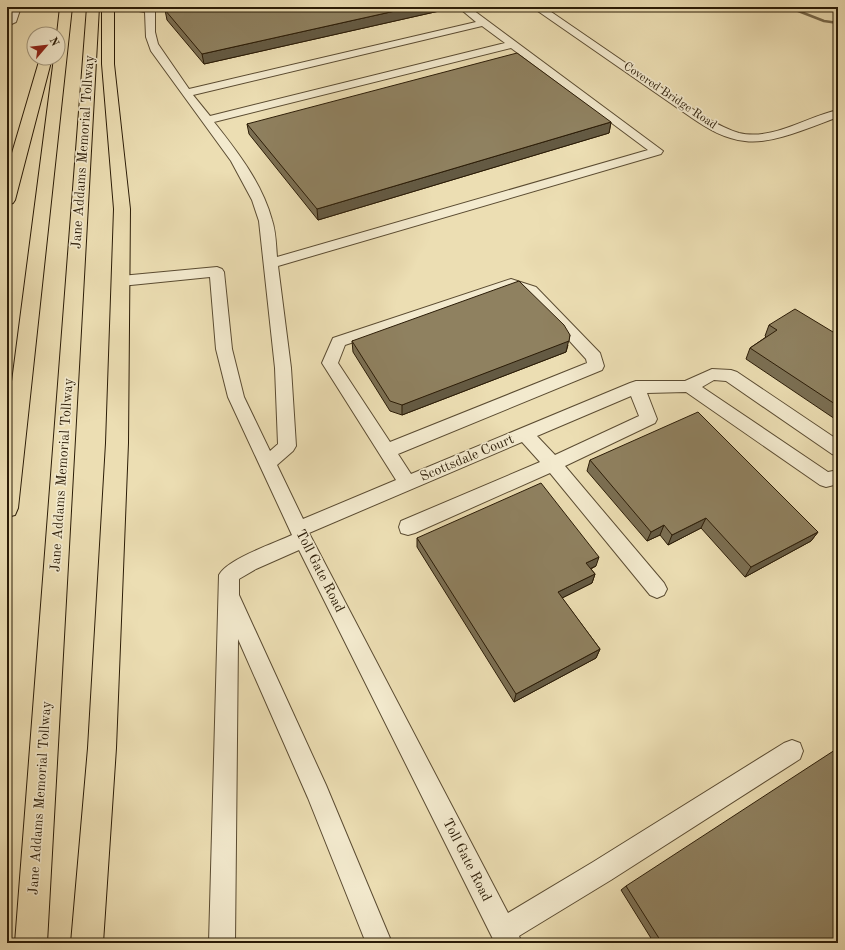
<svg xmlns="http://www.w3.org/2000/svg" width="845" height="950" viewBox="0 0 845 950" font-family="'Old Standard TT',serif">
<rect width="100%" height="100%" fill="#ecdeb3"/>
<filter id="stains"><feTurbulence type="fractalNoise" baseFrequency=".005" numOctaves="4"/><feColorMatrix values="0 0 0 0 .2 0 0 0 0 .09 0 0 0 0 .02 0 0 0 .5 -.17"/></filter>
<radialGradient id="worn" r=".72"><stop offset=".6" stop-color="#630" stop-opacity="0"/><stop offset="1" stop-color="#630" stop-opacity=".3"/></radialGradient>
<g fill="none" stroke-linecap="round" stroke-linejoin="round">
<path stroke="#77694b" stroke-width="2.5" d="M788,7L824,21L838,23"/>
<defs>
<path id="minor" d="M11,7H21L16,22L7,26V19Z
M139,7L155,8V32L158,44L189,89L476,22L458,7H469L663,151L661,154L278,266L291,368L296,446L293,451L277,465L303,519L396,480L322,363L333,338L511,279L536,287L600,353L604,366L602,370L398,454L411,474L630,383L636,381H685L712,369L731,370L737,372L838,440V456L832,454L726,381L714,380L702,387L828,472L838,470V484L826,487L820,485L686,392L647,393L657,419L655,423L565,466L664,583L667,589L664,595L657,598L650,595L550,473L415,533L408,535L401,533L399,527L401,521L540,462L522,442L309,533L508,913L593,862L784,743L792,740L800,743L803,751L800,759L611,880L519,936L522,943H495L299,550L256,569L239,579V595L326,785L392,943H366L308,798L238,639L235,943H209L219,575C227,559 275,543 292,535L228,397L216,349L210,277L121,286L116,284L114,281L116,278L121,276L217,267L222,269L224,272L232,349L244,397L270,451L278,444L275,368L259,221L252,200L231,161L151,51L146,37L145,12L139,11L137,9ZM482,26L505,43L210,116L193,95ZM511,48L648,150L277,257C276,245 276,232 272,220C262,183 237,151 214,122ZM511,289L526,293L586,359L587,363L390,442L338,363L345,345ZM631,396L639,416L555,455L537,436Z
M532,7H544L700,114C712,121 725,129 739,133C772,141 806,117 838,110V117C813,126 772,145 745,141C725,139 708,129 692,118Z"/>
<path id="highway" d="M60,7H72L18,508L15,515L7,517V420L54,58H58V34H57Z
M87,7H99L47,943H15Z
M102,7H114V64L130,209L128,443L116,748L103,943H71L88,748L106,443L114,209L102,64Z
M40,58H52L15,200L13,203L7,205V170Z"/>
</defs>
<use href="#minor" stroke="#5b4c32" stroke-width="2"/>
<use href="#highway" stroke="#2b1c07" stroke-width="2"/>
<use href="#minor" fill="#f3eace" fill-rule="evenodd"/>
<use href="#highway" fill="#ecdeb3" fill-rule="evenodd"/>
</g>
<path fill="#7b6f53" stroke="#2b1c07" d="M180,7H448V9L204,64L167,20L165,10Z
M611,122L609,133L318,220L249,134L247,124Z
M769,325L838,335V421L746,359L750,348L766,337L765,336Z
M352,341L568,345L566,352L402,415L390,411L353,352Z
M590,460L818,532L811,541L745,577L701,528L668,545L660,535L647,541L587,471Z
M417,538L596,566L591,569L595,574L592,583L562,598L600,649L596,658L514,702L417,547Z
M626,886L838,943H654L621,890Z"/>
<path fill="#645a43" stroke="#2b1c07" d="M413,7H448V9L204,64L202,54Z
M611,122L609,133L318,220L317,209Z
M570,335L566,352L402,415V405Z
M706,518L701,528L668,545L672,535Z
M664,525L660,535L647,541L651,532Z
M818,532L811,541L745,577L751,567Z
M599,557L596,566L583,572L586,563Z
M595,574L592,583L556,601L558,592Z
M600,649L596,658L514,702L516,694Z"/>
<path fill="#8f8160" stroke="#2b1c07" d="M180,7H413L202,54L165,10Z
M517,53L611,122L317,209L247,124Z
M519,281L564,325L570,335L569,341L402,405L390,401L352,341Z
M795,309L838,335V406L750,348L777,330L769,325Z
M698,412L818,532L751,567L706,518L672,535L664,525L651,532L590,460Z
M541,483L599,557L586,563L595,574L558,592L600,649L516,694L417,538Z
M838,748V943H662L626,886Z"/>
<g text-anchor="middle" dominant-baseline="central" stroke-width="3.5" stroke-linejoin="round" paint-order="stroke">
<g font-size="12" fill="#2b1c07" stroke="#f3eace">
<text transform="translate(670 96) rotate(34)">Covered Bridge Road</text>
</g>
<g font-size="14" fill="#2b1c07" stroke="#f3eace">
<text transform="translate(83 152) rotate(-86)">Jane Addams Memorial Tollway</text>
<text transform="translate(467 458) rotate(-23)">Scottsdale Court</text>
<text transform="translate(62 475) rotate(-86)">Jane Addams Memorial Tollway</text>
<text transform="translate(320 571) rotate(63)">Toll Gate Road</text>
<text transform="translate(40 798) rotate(-86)">Jane Addams Memorial Tollway</text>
<text transform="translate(467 860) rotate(63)">Toll Gate Road</text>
</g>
</g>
<rect width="845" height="950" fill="none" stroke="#ecdeb3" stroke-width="24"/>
<rect x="8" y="8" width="829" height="934" fill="none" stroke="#2b1c07" stroke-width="2"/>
<rect x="12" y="12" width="821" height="926" fill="none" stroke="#2b1c07"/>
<g transform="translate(46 46) rotate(62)"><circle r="19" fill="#f3eace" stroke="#a3987e"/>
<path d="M0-3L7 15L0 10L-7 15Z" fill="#8f2418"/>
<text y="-6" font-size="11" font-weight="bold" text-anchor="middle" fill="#2b1c07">N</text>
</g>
<rect width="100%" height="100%" filter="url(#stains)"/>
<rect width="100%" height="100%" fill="url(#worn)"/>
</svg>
